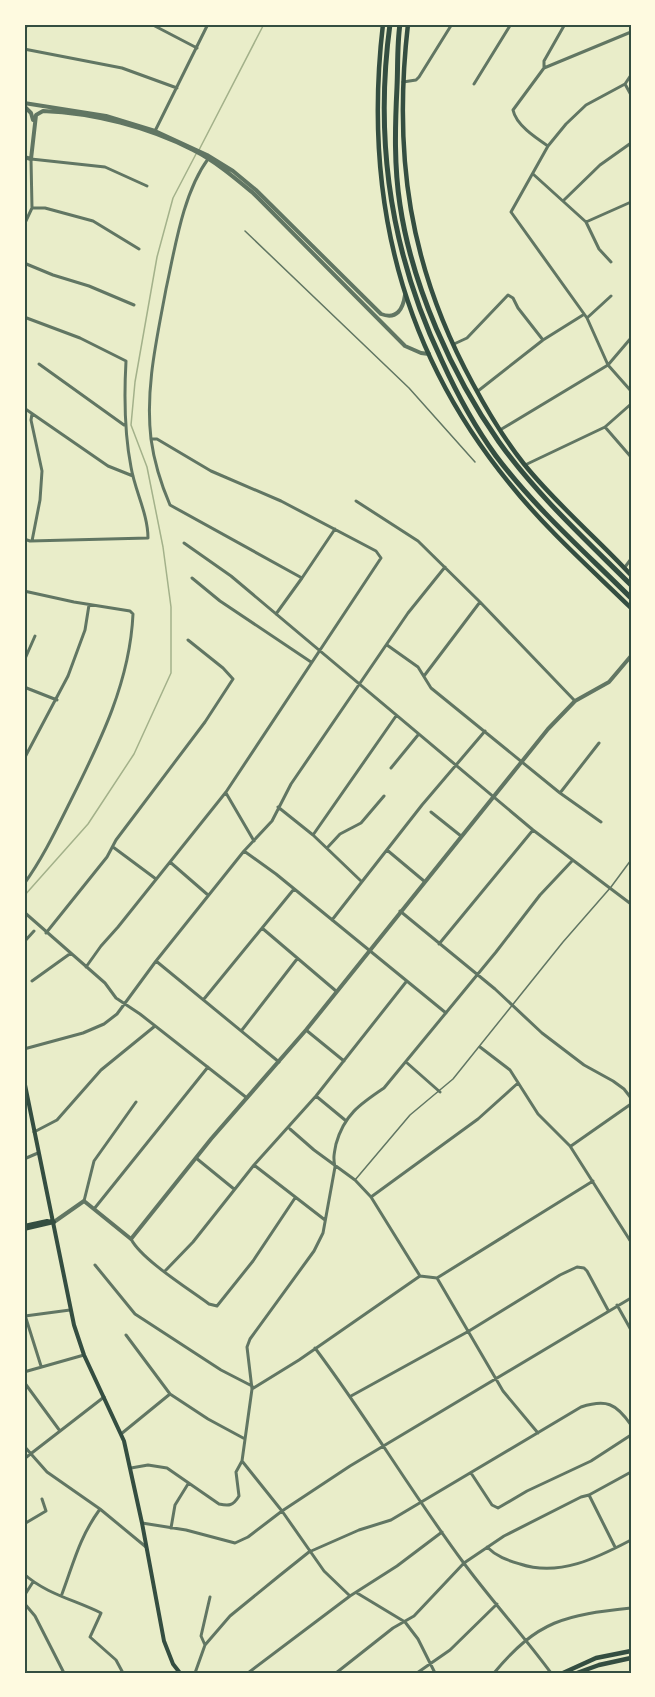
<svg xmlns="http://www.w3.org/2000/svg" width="655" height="1697" viewBox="0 0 655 1697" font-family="'Asap Condensed',sans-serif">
<rect width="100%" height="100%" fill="#e9edc9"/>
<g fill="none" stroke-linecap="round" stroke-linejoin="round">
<path stroke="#a3b18a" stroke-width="1.5" d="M199,150L264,24
M24,896L88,824L134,754L171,673V607L163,547L147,467L131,425L135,382L157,257L173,198L196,154"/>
<path stroke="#617663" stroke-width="1.5" d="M245,231L409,388L475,462
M355,1180L410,1115L453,1079L563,942L611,887L631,860"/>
<path stroke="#617663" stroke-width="3" d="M151,24L197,48
M24,32L27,24
M24,49L122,68L177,88
M544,68L631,32
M631,75L625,84L586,105L566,124L548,146L511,212L587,318L608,365L631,391
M403,82L416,80L419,77L452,24
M474,84L511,24
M625,84L631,95
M155,131L208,24
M548,146C536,138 516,125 513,110L544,68V61L565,24
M208,159C183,193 175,248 166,289C157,338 145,388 151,439C154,461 161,484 170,505L302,578L276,614
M533,174L586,222L599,249L611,262
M564,200L600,165L631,143
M32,208H45L93,221L139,249
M586,222L631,202
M24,225L32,208L31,159L105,167L147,186
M24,263L53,275L89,286L134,305
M24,317L80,338L126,361C124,397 124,431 131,467C135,491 148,514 148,538L30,541L24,539
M587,318L611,296
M454,344L467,338L508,295L513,298L518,308L543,340
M39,364L124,425
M478,391L543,340L583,315
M24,408L108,466L133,476
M32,414L31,420L42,471L40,500L32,541
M605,427L631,457
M500,430L608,365L631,338
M525,465L605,427L631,404
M356,501L418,541L480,602L575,701
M184,543L231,576L533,830L631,904
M625,567L631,559
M192,578L220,601L311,662
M302,578L335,529
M24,591L74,602L130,611L133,614C130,681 101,740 71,800C57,828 43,858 24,884
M387,645L418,667L431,688L560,793L601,822
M24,661L35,636
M424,676L480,602
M24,687L57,700
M24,759L68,676L85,630L89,605
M391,768L418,735
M226,793L254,841
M560,793L599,743
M278,807L313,835L361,881
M431,812L461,836
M313,835L396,716
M113,847L156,879
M327,848L340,834L361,823L384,796
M387,850L424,881
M244,851L272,821L291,784L408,613L445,567
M170,862L208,895
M400,911L495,989L542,1033L584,1065L613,1081L624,1089L631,1098
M24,912L105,983L116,998L140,1014L247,1098
M332,920L422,805L485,731
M262,928L336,991
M46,933L107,857L116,840L205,722L233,679L223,668L188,640
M24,942L34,931
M439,944L533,830
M156,961L279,1062
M86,967L101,946L118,927L226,792L381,558L376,551L281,501L211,471L157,439H151
M32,981L71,953
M204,999L294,889
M242,1030L297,959
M306,1030L344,1061
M480,1047L510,1070L538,1114L570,1146L631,1242
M24,1049L83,1033L104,1024L117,1014L156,961L244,851L276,874L446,1013
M406,1062L440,1092
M316,1096L345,1120
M290,1129L314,1150L355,1180L371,1197L420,1276
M34,1132L57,1120L101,1070L155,1026
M571,1146L631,1104
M196,1158L234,1189
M24,1159L38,1153
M254,1165L325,1220
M371,1197L478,1119L518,1083
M84,1201L94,1161L136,1102
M94,1209L208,1067
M131,1239C142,1260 189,1289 209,1304L217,1306L253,1261L295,1198
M95,1265L135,1314L221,1370L252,1386
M165,1271L193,1242L254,1165L316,1096L406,982
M437,1278L503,1391L538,1433
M617,1305L631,1330
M24,1312L41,1366
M25,1316L70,1310
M126,1335L170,1394L208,1419L245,1439
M315,1348C367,1417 411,1492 463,1562C491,1600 523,1635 551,1673
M24,1372L84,1355
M24,1382L60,1431
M252,1389L247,1347L250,1339L314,1251L323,1233L335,1167C333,1158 334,1154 336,1144C344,1115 360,1104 384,1088L496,952L540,895L572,861
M351,1396L469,1331L560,1275L577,1267L584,1268L587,1271L608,1310
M121,1434L170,1394
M24,1446L47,1472L100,1509L146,1547
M24,1459L104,1397
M131,1468L148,1465L167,1468L219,1504C229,1506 233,1506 239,1496L236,1472L242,1461
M471,1473L492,1505L498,1508L527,1491L591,1461L631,1435
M589,1495L615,1547
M142,1523L186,1530L235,1543L248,1537L282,1511L350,1466L631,1298
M24,1524L46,1511L42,1499
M171,1528L175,1505L188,1484
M487,1547C497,1557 507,1560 520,1564C559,1577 597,1558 631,1540
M24,1574C46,1594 75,1600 101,1613L90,1637L116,1660L123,1673
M357,1593L405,1622L418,1639L435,1673
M62,1594C74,1562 79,1538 100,1509
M24,1596L33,1582
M350,1596L324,1571L282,1511L242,1461L252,1389L299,1360L420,1276L437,1278L593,1181
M24,1603L35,1616L64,1673
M205,1645L201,1636L210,1597
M195,1673L205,1645L230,1616L279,1576L309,1552L359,1530L391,1520L581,1407C606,1399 616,1403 631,1425
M248,1673L350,1596L397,1566L442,1532
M336,1673L393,1628L414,1616L464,1563L504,1536L581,1497L589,1495L631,1472
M417,1673L450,1650L497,1604
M494,1673C538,1620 565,1615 631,1608"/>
<path stroke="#617663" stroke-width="4" d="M24,103L106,116L155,131L207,155L233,171L256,190L381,314C397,320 403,309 405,295
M24,106L31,113L33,120
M24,157L31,159L36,115L43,111C94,113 148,127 193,150C215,161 235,178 253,193L405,346L421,353L429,354
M54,1222L84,1201L131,1239L211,1139L306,1030L548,729L575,701L609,682L631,656"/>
<path stroke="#344e41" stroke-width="4" d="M24,1080L74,1325L84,1355L124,1441L142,1523L164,1641L173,1664L180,1673
M24,1226L47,1221L53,1222
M24,1229L54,1222"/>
<path stroke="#344e41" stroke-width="4.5" d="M383,24C363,194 400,350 510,484C546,529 590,568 631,608
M408,24C393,155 409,267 473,384C488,412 504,439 524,464C556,504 597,538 631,575
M563,1673L596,1658L631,1651
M577,1673L599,1665L631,1658"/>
<path stroke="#344e41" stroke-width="5" d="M390,24C374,142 391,254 442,361C457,394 475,427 496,456C535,508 585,552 631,598
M400,24C397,44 398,67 397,87C395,127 394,166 400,205C412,286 452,375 499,442C537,495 585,539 631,585"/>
</g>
<rect width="655" height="1697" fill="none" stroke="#fefae0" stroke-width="51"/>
<rect x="26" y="26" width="604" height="1646" fill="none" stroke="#344e41" stroke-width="2"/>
</svg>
